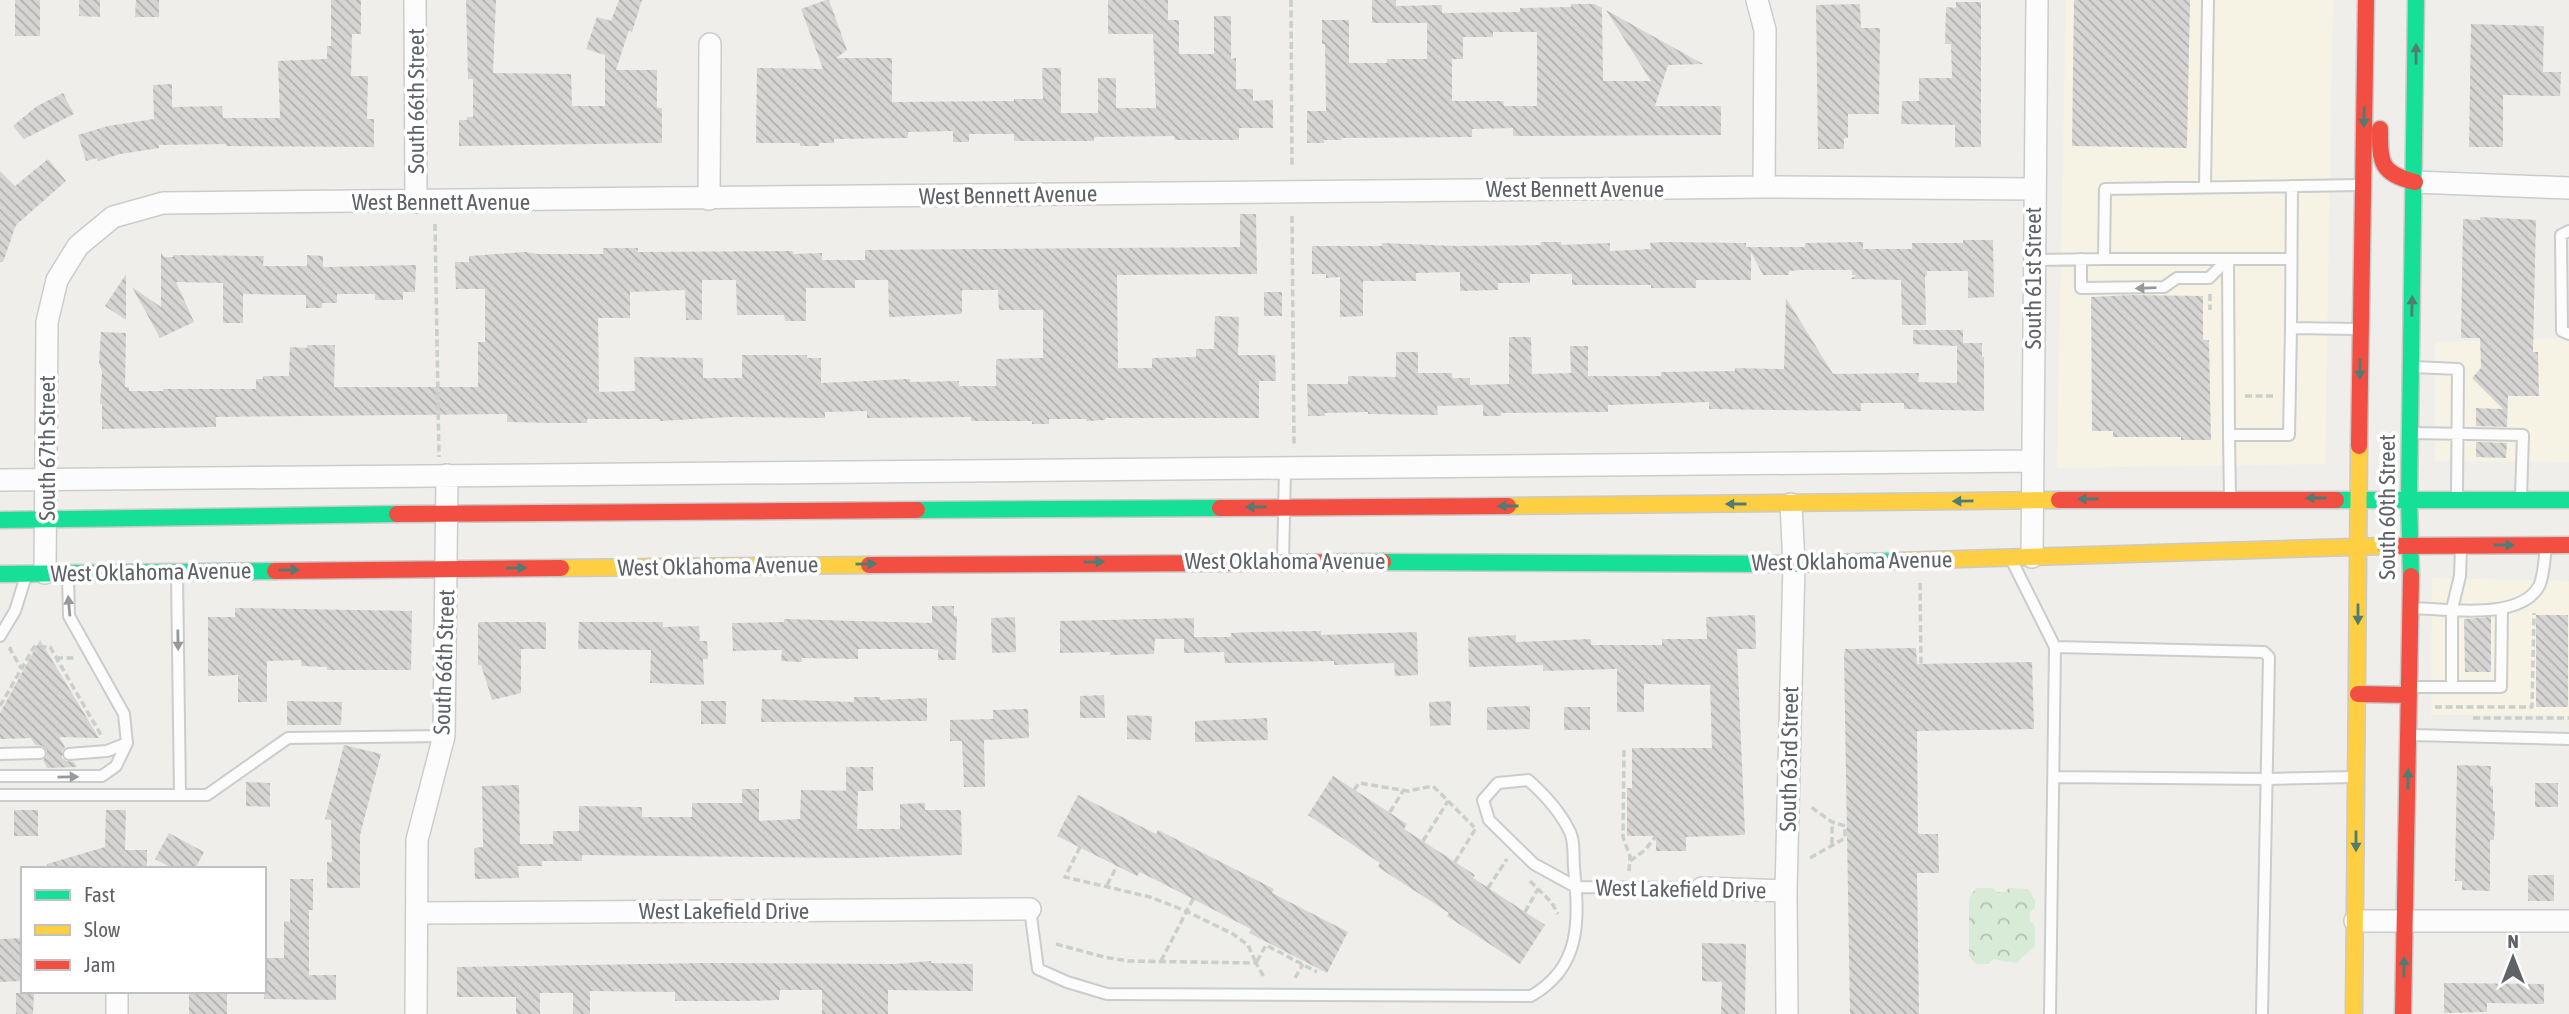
<svg xmlns="http://www.w3.org/2000/svg" width="2569" height="1014" viewBox="0 0 2569 1014" font-family="'Asap Condensed',sans-serif">
<defs>
<pattern id="park-crowns" width="20" height="18" patternUnits="userSpaceOnUse" patternTransform="scale(1.75)"><rect width="20" height="18" fill="#d8ebd6"/><path d="M2 6a3 3 0 1 1 6 0M12 15a3 3 0 1 1 6 0" fill="none" stroke="#b2c2b1"/></pattern>
<pattern id="building-back-hatch" width="6" height="6" patternUnits="userSpaceOnUse" patternTransform="scale(1.75)"><rect width="6" height="6" fill="#d6d5d3"/><path d="M-1 5l2 2M0 0l6 6M5-1l2 2" fill="none" stroke="#b1b0af"/></pattern>
</defs>
<rect width="100%" height="100%" fill="#efeeea"/>
<path fill="#f7f3e4" d="M2066,0H2333L2325,464L2057,468Z
M2569,338V462L2435,461V342Z
M2432,578L2569,581V721L2551,715H2431Z"/>
<path fill="url(#park-crowns)" d="M1977,888H1993L1997,892H2005L2009,888L2028,889L2035,900V908L2030,912V921L2035,926V946L2016,963L1993,959L1989,964H1976L1969,956V902L1971,894Z"/>
<path fill="url(#building-back-hatch)" fill-rule="evenodd" d="M15,0H40V36H15Z
M79,0H100V17L79,16Z
M136,0H159V17H135Z
M331,0H361V34H352L351,76H368L367,119H374V147L226,146V144L159,145V148L120,154L98,161L97,158L86,161L78,135L108,126L154,119L153,85L172,84V107L222,106L223,118H280L278,61L327,59V46H331Z
M466,0H496L493,73L571,74L572,106H605V55L586,49L597,17L611,21L619,0H642L632,32L629,30L616,70H657V108H662V143L459,146V120H467V117H473V79H468Z
M826,0H829L847,50L836,58H892V102L1014,101V99H1043L1042,68H1061V113H1098V78H1116V108H1156L1153,34H1108V0H1168V20H1179V54H1214V16H1231V59L1236,58V89H1253V101L1273,100V128H1239V140H1175L1174,136L1094,137V141H1014V134H969V142H953V131L908,132V138L834,139V143H819V146H800V143H756L757,68L823,69L801,9Z
M1372,0H1396V6L1442,5V13L1520,12V8L1571,7V4H1594L1602,8L1603,81H1651L1606,10L1703,64L1668,65L1655,106H1721V135L1513,136V128L1472,129V137L1341,138V140H1324V143H1307V111H1326L1325,44H1322V20H1349V63H1387V59H1427V23H1372ZM1493,32H1537V106H1504L1503,101H1452V59H1463V37H1493Z
M2074,0H2190L2187,148L2072,146Z
M1956,2H1981V147H1955V125L1901,124L1902,101H1919V78H1952L1951,44H1945L1946,7L1956,8Z
M1860,4L1861,28H1880L1879,114H1848V138H1844V149H1818L1816,5Z
M2471,24L2544,26L2543,72H2561L2560,96L2503,95V147H2469Z
M63,93L74,114L24,139L13,126L37,106Z
M48,159L66,181L16,225L3,262H0V171L15,186Z
M1240,214H1256L1257,274L1117,275L1118,368H1152V358L1196,357V349H1214L1215,316L1239,317L1238,355H1275L1276,381H1259V418H1105V420L1086,421V419H1049V424H1032V421H971V417L867,418V411L825,412V418L730,417L660,421V419H587V423H556L507,422V414L216,417V427L102,429V404H100L102,372L99,362L101,332L126,333L125,387H129V391H163V389H256V379H263V376H289L290,347L307,348V345H335L334,387H478V342H485V289H456L455,262H469V256L525,252L538,254H603V248H638V252L793,251V254L822,253V260H865V250L1240,247ZM702,280H736L737,315H784L785,321H806V288H855V280H888L889,317L962,314V290H998L999,310H1043V358L996,359V386H959V381L910,382V379L821,383V358H807V355H742V378H703V358L634,357L635,391L599,392L598,318H630V292L685,290L686,320H702Z
M2480,217L2536,220L2533,352H2538L2539,396H2508L2507,427L2476,426V408L2503,409L2472,378L2481,368L2480,338H2461L2463,219L2480,220Z
M1963,240H1993L1994,297L1968,298V271H1927V275L1925,276L1926,325H1902L1901,280L1850,279L1857,275H1852V270H1801L1789,271V275H1763L1751,252V280H1696V288H1651V285H1572V274H1530V283H1498V290L1460,291V272L1416,273V281H1363V316L1340,317V277L1326,278V274H1312V246H1382V243L1455,246L1541,245V242H1561V245L1610,243V251L1651,249L1650,243L1663,242L1746,243V247H1805V243L1863,242V249H1912V243H1963Z
M161,252L164,257H173V255L264,256L263,266H307V255L323,256V267L416,265L415,292H403V300H375V294H337V303H322V308H306V295L243,294V323H223V283L176,282L194,322L160,338L132,287L161,307Z
M126,274V320L105,306Z
M1264,292H1282V316H1264Z
M2132,295L2203,296V340H2209L2211,440H2181V437H2113V431H2092L2091,297Z
M1786,298L1833,374L1919,373L1918,382L1957,383V346L1913,344V330H1963V343H1982V357H1984V411L1904,409V403H1861V411L1709,409V402L1608,405V412L1501,413V416H1483V405L1437,406L1438,415L1368,414V412L1325,413V416H1308L1307,384H1348V376L1396,377V352H1418V373H1452V378H1470V385L1509,384V337H1531L1532,374L1571,373L1570,346H1588V376H1661V372L1735,371V368L1784,369Z
M2476,442L2507,443L2506,458L2476,457Z
M932,606H954V616H957L956,660H938V650L932,649H858V659L802,658V662L781,661L782,650L733,651L732,623L784,622V619L932,623Z
M235,608L412,611L411,670H327V667L301,666V660L267,661V702H238V675L208,676V617H235Z
M1755,615L1756,649H1737L1745,835L1686,837V851H1656V836H1627V788H1632V748H1712L1710,685L1644,684V712H1617V669L1543,671V665L1469,667L1468,637L1516,635V642L1591,639V645H1662V639H1707L1706,617Z
M2536,615H2568V707H2536Z
M1015,617L1016,652L992,653L991,618Z
M2491,617V672H2465L2464,619Z
M1194,618V637H1231V633L1254,632L1321,631V635L1417,632L1418,675L1395,676L1394,663L1334,665V661L1225,663L1224,652L1184,653V639H1155L1154,654L1110,655V652L1060,653V621Z
M478,622H546V649H521V693L492,700L481,665H478Z
M579,622H663V627L699,626L700,641H707L708,659H703L704,685L650,683L651,650L578,649Z
M40,640L99,738L59,737L65,747L62,751V758L66,761L74,762L77,767L47,768L43,760L47,756V750L43,746L35,745L31,738L0,739V713Z
M1916,648L1917,664L2032,662L2034,729L1917,731L1918,834H1938L1939,873H1917L1919,1014H1850L1844,654L1845,649Z
M1104,695L1105,718H1080V696Z
M854,697H880V700L927,698V721L761,722L762,699L854,702Z
M287,701L342,702L341,725H287Z
M701,701H726V724H701Z
M1451,701V725L1430,726L1429,702Z
M1530,706V729L1487,730V707Z
M1564,707H1590V730H1564Z
M1028,709L1029,738L984,740L985,787H964L962,741H950V720L993,719V710Z
M1127,715L1152,716L1151,740L1127,739Z
M1267,718L1268,740L1195,742V721Z
M344,745L381,754L360,835V888H327V862H332L331,820L325,819Z
M2457,765L2491,766L2490,786H2493V811H2495L2494,840H2490V891L2462,890V881H2455Z
M846,767H873V791H846Z
M1333,776L1407,824L1404,829L1475,875L1473,878L1545,925L1520,964L1447,916L1449,913L1378,867L1380,863L1308,815Z
M246,782L270,783V807L246,806Z
M2535,783H2558V807H2535Z
M519,785L520,844H553V831H579V806L642,807V817H692V803H742V789H759V821L800,819L801,790L858,791L857,829H900V804L925,803V810H961L962,855L856,858L582,855V861H542V866H518L519,878L475,879L474,848L483,847L482,786Z
M1078,795L1156,834L1158,830L1274,889L1272,893L1348,932L1327,973L1249,933L1251,929L1193,899L1140,872L1137,876L1057,836Z
M14,810H38V836H14Z
M106,810H126L125,850H147V869H47V864L105,847Z
M169,833L204,852L195,869H174L155,859Z
M2528,875H2554V901H2528Z
M290,879H313V910H309V975H336V1000L264,999V958H284V921L290,922Z
M23,938V981L0,982V939Z
M1702,943L1746,944L1745,1014H1721L1722,982L1702,981Z
M931,961V963L973,964V991L888,990V1014H822V990H780L779,1000L739,1001H675V992L590,991V1014H573V993H540V1014H516V997H457V967L707,963L894,964Z
M2444,983L2544,984V1004L2487,1003V1012L2444,1013Z
M189,991H227V1014H189Z
M16,993H34L33,1014H16Z"/>
<g fill="none" stroke-linecap="round" stroke-linejoin="round">
<defs>
<path id="lane" d="M2292,186L2291,328L2357,329
M2205,187L2208,0
M2569,231L2561,235L2562,331L2569,334
M2081,259V288L2164,287L2177,278H2209L2228,259H2290
M2104,259H2228L2229,435
M2034,260L2104,259L2105,189L2360,185
M2413,367L2458,369L2457,496
M2413,433L2523,435L2521,497
M2230,498L2229,435H2289L2291,328
M2011,559L2055,647L2050,1014
M1283,561L1285,469
M177,574L180,795
M2413,608C2447,609 2520,621 2539,586C2544,577 2544,559 2546,548
M0,636L15,611L26,576
M2055,647L2264,652L2269,657L2262,1014
M2412,687H2501L2502,609
M2452,687V609L2460,576L2461,547
M2411,735L2569,739
M0,754L40,753
M69,754L107,751L127,743
M0,776H102L116,766L127,743L124,714L69,616L68,576
M2054,777L2267,779L2353,777
M0,795H207L288,738L444,736
M1030,909L1038,969L1067,982L1107,994L1531,996C1582,967 1579,920 1574,867C1573,856 1575,840 1569,830C1559,810 1545,795 1528,780L1498,783L1483,800L1489,820L1534,864L1576,887L1702,888"/>
<path id="street" d="M415,0L416,202
M1757,0L1765,30L1764,187
M2415,182L2569,188
M709,199L710,44
M0,480L2032,461
M2032,557L2037,0
M45,573L47,322L57,280L78,246L113,217L163,203L1764,187L2034,189
M1702,888L1786,891
M418,913L1030,909
M2355,921H2569
M117,991V1014
M416,1014L417,840L444,736L447,475
M1787,1014L1786,891L1794,564L1791,504"/>
<path id="fast" d="M2336,500H2569
M917,510L1220,508
M0,520L397,514
M1383,562L1794,564L1898,561
M0,574L275,571
M2411,576L2409,499L2416,0"/>
<path id="slow" d="M1508,506L2059,500
M1898,561L2385,546
M561,568L869,565
M2354,1014L2359,446"/>
<path id="jam" d="M2380,129C2380,163 2380,173 2415,182
M2359,446L2366,0
M2059,500H2336
M1220,508L1508,506
M397,514L917,510
M2385,546L2569,545
M869,565L1383,562
M275,571L561,568
M2358,694L2409,695
M2403,1014L2411,576"/>
</defs>
<use href="#lane" stroke="#cbcccc" stroke-width="14"/>
<use href="#street" stroke="#cbcccc" stroke-width="24"/>
<use href="#fast" stroke="#cacacb" stroke-width="19"/>
<use href="#slow" stroke="#cacacb" stroke-width="19"/>
<use href="#jam" stroke="#cacacb" stroke-width="19"/>
<path stroke="#cacfcc" stroke-width="3.5" stroke-dasharray="7 3.5" stroke-linecap="butt" d="M1291,0L1292,166
M1292,216L1294,445
M435,224L439,457
M2210,294V310
M2245,396H2276
M1920,583L1921,664
M11,647L10,649L21,668
M56,658H75
M0,706L34,647H50L101,735
M2435,707H2532L2534,613
M2473,718H2569
M1624,750L1623,837L1630,856L1629,873
M1354,790L1359,783L1408,791L1433,786L1474,827
M1390,812L1403,791
M1423,841L1448,801
M1832,844V822
M1080,847L1065,877L1150,897L1186,911L1233,934L1248,945L1256,963L1266,945L1317,972
M1810,858L1845,838V826L1832,822L1811,807
M1630,861L1645,850L1656,836
M1455,862L1476,828
M1530,881L1552,903L1558,914
M1107,885L1117,866
M1488,888L1507,859
M1525,912L1538,889
M1056,944L1104,957L1128,961L1256,963L1265,979
M1161,961L1193,899
M1295,978L1303,964"/>
<use href="#lane" stroke="#fdfcfc" stroke-width="10"/>
<use href="#street" stroke="#fdfcfc" stroke-width="21"/>
<use href="#fast" stroke="#16e098" stroke-width="16"/>
<use href="#slow" stroke="#ffcf43" stroke-width="16"/>
<use href="#jam" stroke="#f24e42" stroke-width="16"/>
</g>
<defs><path id="oneway-solid" d="M-6-.8H1V-3.2L6.5 0L1 3.2V.8H-6Z" transform="scale(1.75)"/></defs>
<g fill="#507c72">
<use href="#oneway-solid" transform="translate(2416 54) rotate(-90)"/>
<use href="#oneway-solid" transform="translate(2364 117) rotate(91)"/>
<use href="#oneway-solid" transform="translate(2412 306) rotate(-89)"/>
<use href="#oneway-solid" transform="translate(2360 369) rotate(91)"/>
<use href="#oneway-solid" transform="translate(2316 498) rotate(180)"/>
<use href="#oneway-solid" transform="translate(2088 499) rotate(180)"/>
<use href="#oneway-solid" transform="translate(1963 501) rotate(179)"/>
<use href="#oneway-solid" transform="translate(1736 504) rotate(180)"/>
<use href="#oneway-solid" transform="translate(1508 506) rotate(180)"/>
<use href="#oneway-solid" transform="translate(1256 507) rotate(180)"/>
<use href="#oneway-solid" transform="translate(2504 545)"/>
<use href="#oneway-solid" transform="translate(1094 562) rotate(-1)"/>
<use href="#oneway-solid" transform="translate(866 564) rotate(-1)"/>
<use href="#oneway-solid" transform="translate(516 568) rotate(-1)"/>
<use href="#oneway-solid" transform="translate(289 570) rotate(-1)"/>
<use href="#oneway-solid" transform="translate(2358 614) rotate(90)"/>
<use href="#oneway-solid" transform="translate(2408 779) rotate(-89)"/>
<use href="#oneway-solid" transform="translate(2356 841) rotate(90)"/>
<use href="#oneway-solid" transform="translate(2404 967) rotate(-89)"/>
</g>
<g fill="#96999c">
<use href="#oneway-solid" transform="translate(2146 288) rotate(178)"/>
<use href="#oneway-solid" transform="translate(69 606) rotate(-95)"/>
<use href="#oneway-solid" transform="translate(178 640) rotate(89)"/>
<use href="#oneway-solid" transform="translate(68 777) rotate(-1)"/>
</g>
<g text-anchor="middle" dominant-baseline="central" stroke-width="7" stroke-linejoin="round" paint-order="stroke">
<g font-size="23" fill="#5f6368" stroke="#fff">
<text transform="translate(416 101) rotate(-90)">South 66th Street</text>
<text x="1575" y="189">West Bennett Avenue</text>
<text transform="translate(1008 195) rotate(-1)">West Bennett Avenue</text>
<text x="441" y="202">West Bennett Avenue</text>
<text transform="translate(2033 278) rotate(-90)">South 61st Street</text>
<text transform="translate(47 448) rotate(-90)">South 67th Street</text>
<text transform="translate(2387 507) rotate(-90)">South 60th Street</text>
<text x="1285" y="561">West Oklahoma Avenue</text>
<text transform="translate(1852 561) rotate(-1)">West Oklahoma Avenue</text>
<text transform="translate(718 566) rotate(-1)">West Oklahoma Avenue</text>
<text transform="translate(151 572) rotate(-1)">West Oklahoma Avenue</text>
<text transform="translate(444 662) rotate(-88)">South 66th Street</text>
<text transform="translate(1789 759) rotate(-89)">South 63rd Street</text>
<text transform="translate(1681 889) rotate(1)">West Lakefield Drive</text>
<text x="724" y="911">West Lakefield Drive</text>
</g>
</g>
<rect x="21" y="867" width="245" height="126" fill="#ffffff" stroke="#bfc1c3" stroke-width="2"/>
<rect x="35" y="890" width="35" height="10" fill="#16e098" stroke="#bfc1c3" stroke-width="2"/>
<text x="84" y="902" font-size="21" fill="#5f6368">Fast</text>
<rect x="35" y="925" width="35" height="10" fill="#ffcf43" stroke="#bfc1c3" stroke-width="2"/>
<text x="84" y="937" font-size="21" fill="#5f6368">Slow</text>
<rect x="35" y="960" width="35" height="10" fill="#f24e42" stroke="#bfc1c3" stroke-width="2"/>
<text x="84" y="972" font-size="21" fill="#5f6368">Jam</text>
<g transform="translate(2513 958)" stroke="#ffffff" stroke-width="5" paint-order="stroke">
<path d="M0-5L12 26L0 18L-12 26Z" fill="#5f6368"/>
<text y="-10" font-size="19" font-weight="bold" text-anchor="middle" fill="#5f6368">N</text>
</g>
</svg>
